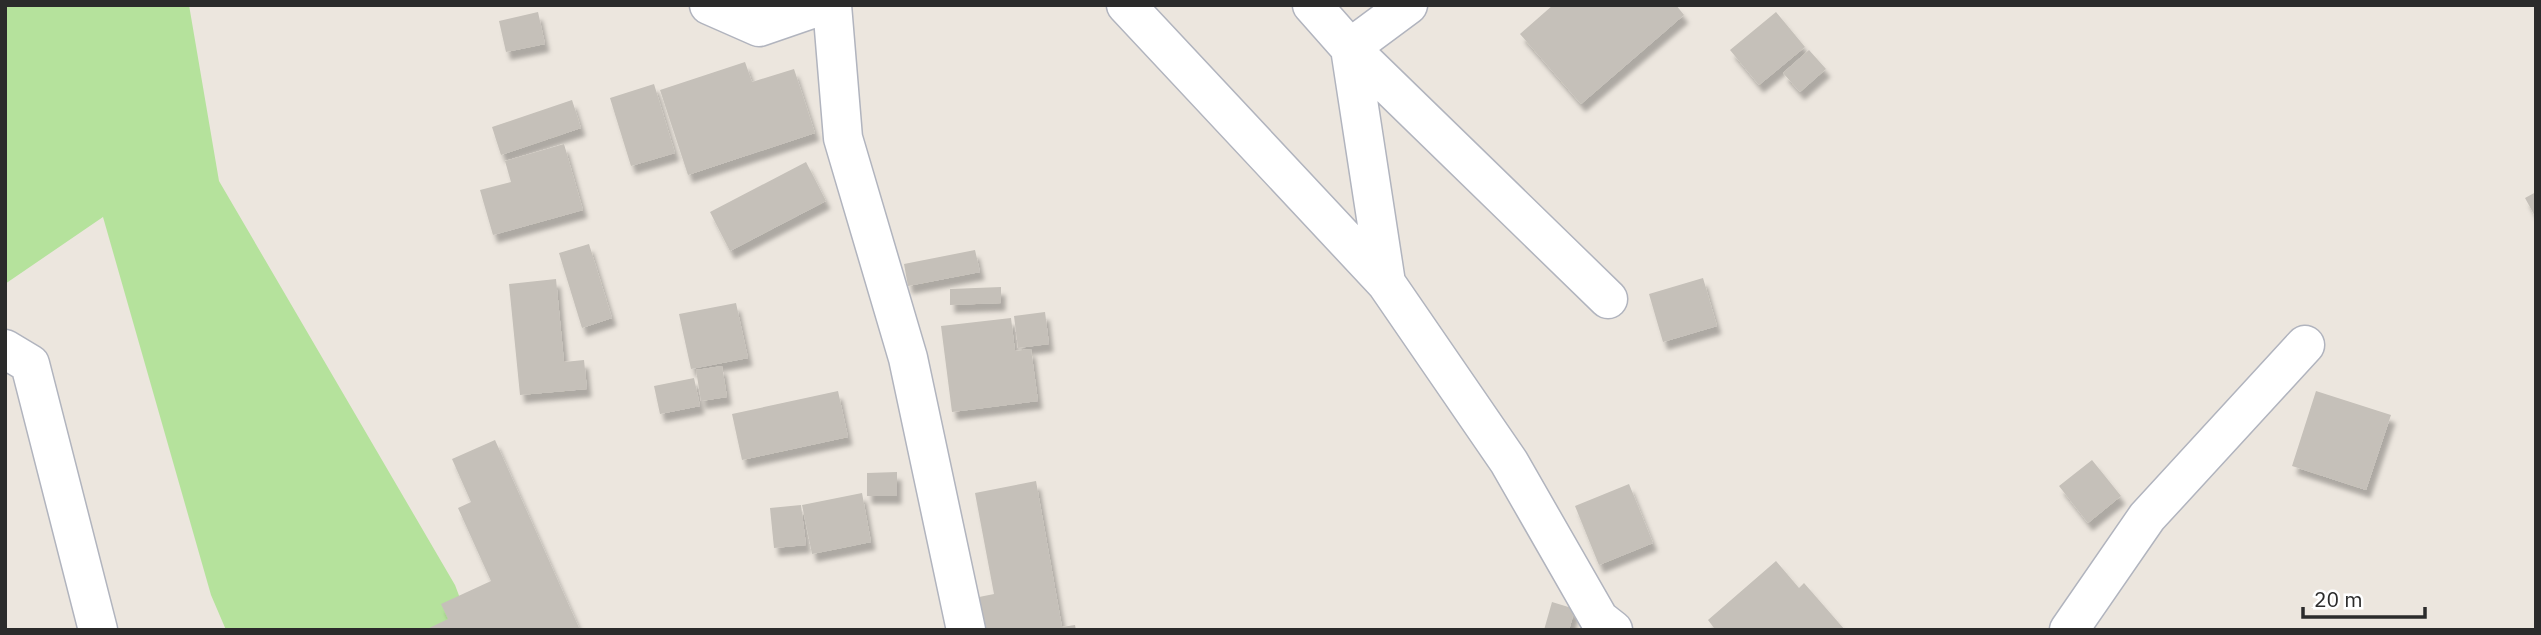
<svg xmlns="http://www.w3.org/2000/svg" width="2541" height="635" viewBox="0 0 2541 635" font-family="'IBM Plex Sans',sans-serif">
<defs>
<filter id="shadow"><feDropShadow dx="4.5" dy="8" stdDeviation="2" flood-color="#0004"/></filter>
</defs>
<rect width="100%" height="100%" fill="#ece6de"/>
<path fill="#b5e29c" d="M5,5H189L219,181L455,585L472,630H226L211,595L103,217L5,284Z"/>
<path fill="#c5c0b9" filter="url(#shadow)" d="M1553,5H1676L1684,15L1581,104L1520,34Z
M538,12L545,44L506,52L499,21Z
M1776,12L1805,47L1759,85L1730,50Z
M1809,50L1826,69L1800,92L1783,73Z
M745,62L752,82L794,69L815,133L688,175L660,90Z
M654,84L675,153L631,166L610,98Z
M572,100L581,128L501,155L492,127Z
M564,144L583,210L493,235L480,190L511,182L505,161Z
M806,162L826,201L730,251L710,212Z
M2536,192V218L2525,198Z
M589,244L612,318L582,328L559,253Z
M975,250L980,272L908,286L904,264Z
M1703,278L1717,326L1663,342L1649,294Z
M556,279L564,362L584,360L587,389L520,395L509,284Z
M1001,287V303L950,305V289Z
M736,303L748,358L691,369L679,314Z
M1045,312L1049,344L1018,348L1014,316Z
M1011,318L1015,351L1031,349L1038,401L952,412L941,326Z
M722,366L727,397L701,401L696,370Z
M694,378L700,406L660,414L654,386Z
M838,391L848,437L742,460L732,414Z
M2316,391L2391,415L2366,490L2292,466Z
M495,440L580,630H425L448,619L441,604L491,581L458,508L471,502L452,459Z
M2092,460L2121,496L2088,523L2059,486Z
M897,472V496H867V473Z
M1036,481L1062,627L1075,625L1076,630H985L979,597L994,594L975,493Z
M1629,484L1653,543L1599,565L1575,506Z
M862,493L871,542L812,554L802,505Z
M801,505L806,545L774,548L770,508Z
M1776,561L1799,588L1804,583L1845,630H1713L1714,628L1708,620Z
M1552,602L1575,609L1569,630H1544Z"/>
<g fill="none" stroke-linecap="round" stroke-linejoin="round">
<defs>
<path id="minor" d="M709,5L759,27L823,5
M832,5L843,138L908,358L966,630
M1126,5L1386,283L1509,462L1599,619L1613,630
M1312,5L1350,48L1608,299
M1386,283L1350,48L1408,5
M5,349L30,364L98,630
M2069,630L2147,517L2305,345"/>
</defs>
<use href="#minor" stroke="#b1b4be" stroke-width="41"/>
<use href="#minor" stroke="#fff" stroke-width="38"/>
</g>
<rect width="2541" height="635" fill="none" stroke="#2b2b2b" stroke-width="14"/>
<path d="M2303 607v10h122v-10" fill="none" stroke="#2b2b2b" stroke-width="3.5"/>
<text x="2314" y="607" font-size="21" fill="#2b2b2b" stroke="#ffffff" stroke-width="5" paint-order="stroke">20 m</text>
</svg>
